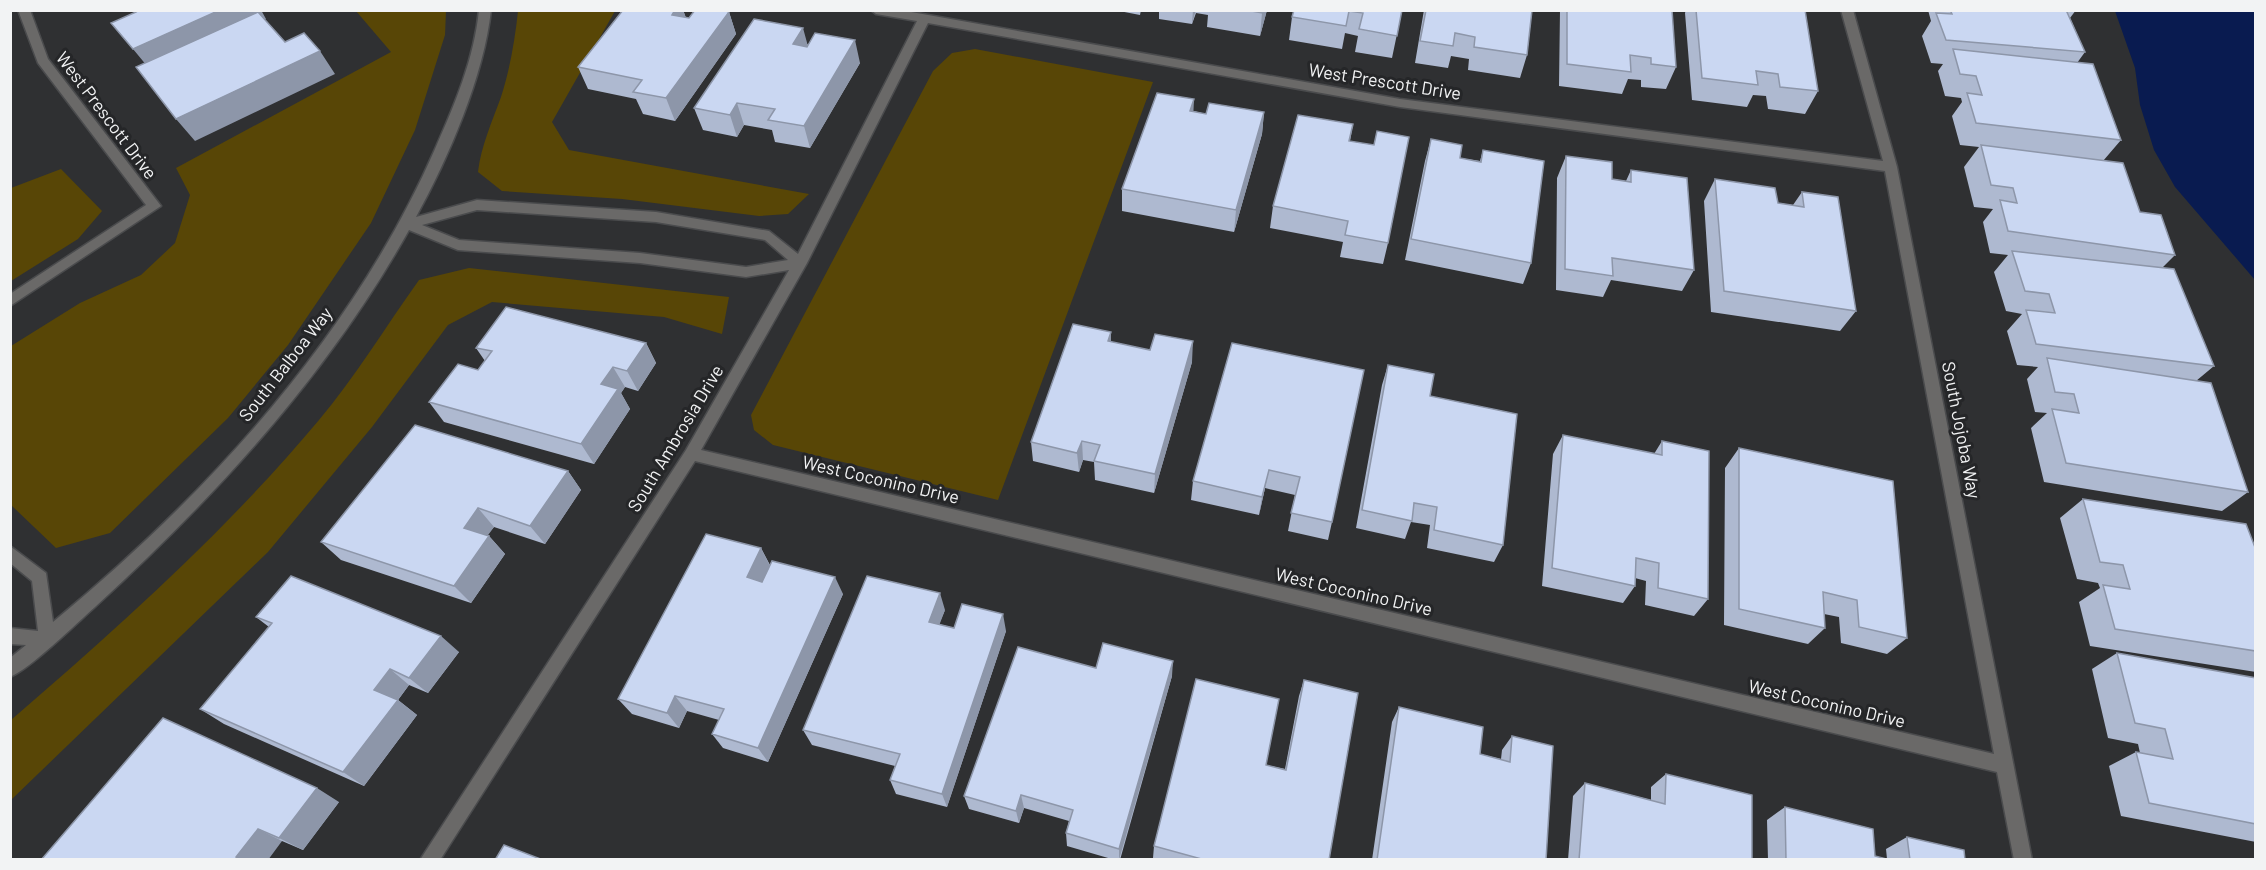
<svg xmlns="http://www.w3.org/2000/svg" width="2266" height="870" viewBox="0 0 2266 870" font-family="Barlow,sans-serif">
<rect width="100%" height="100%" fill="#2f3032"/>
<path fill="#584606" d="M356,11H446L445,35L415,130L371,223L288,345L228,418L110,533L56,548L11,505V346L80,303L141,275L175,243L190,195L176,168L391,52Z
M518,11H615L552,122L569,150L809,194L788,214L759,216L622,199L502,191L478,172C481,146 492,122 501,97C510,69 515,39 518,11Z
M975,49L1153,82L998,500L773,445L754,430L751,415L933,71L952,53Z
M61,169L102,211L78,239L11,281V188Z
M469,268L729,297L722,334L664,317L492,302L448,325L372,427L268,552L11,800V720C119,627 227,530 319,420C356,376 386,326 419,280Z"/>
<path fill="#091b50" d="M2115,11H2255V280L2175,187L2154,150L2140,105L2135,68Z"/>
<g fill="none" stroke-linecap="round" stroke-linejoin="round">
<defs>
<path id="street" d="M18,10H30L48,59L161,206L10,306V294L146,205L38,63Z
M479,10H491C484,76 448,159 416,217L477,200L656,212L769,231L798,254L917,21L876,14L871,10H900L1400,99L1883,161L1841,10H1853L1897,167L2032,860H2014L1997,772L695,461L440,860H420L686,450L789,270L746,277L640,263L458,250L409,230C328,375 216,496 95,607C77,623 30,669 10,677V658L26,645L10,644V628L38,631L32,581L10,563V546L46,573L53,622C209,493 353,336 435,149C455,104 474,59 479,10ZM928,23L1400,107L1885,171L1994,754L701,450L807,263ZM477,210L656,222L765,240L788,260L746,267L640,253L459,240L422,225Z"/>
</defs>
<use href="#street" stroke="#4a4b4d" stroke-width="3"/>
<use href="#street" fill="#6a6968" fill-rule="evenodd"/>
</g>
<path fill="#aeb9d0" d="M623,10H683L686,18H689L729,12L736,34L675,121L643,114L636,99L588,89L578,67Z
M1114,10H1141L1140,15Z
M1159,10H1267L1260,36L1207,27L1208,15L1196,13L1192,24L1159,19Z
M1294,10H1402L1392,58L1355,52L1358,36L1345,33L1342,49L1289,40L1292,17Z
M1424,10H1532L1527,55L1520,78L1468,70L1469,59L1451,56L1448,68L1415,63Z
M1560,10H1672L1676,67L1666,89L1641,87V80L1628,79L1622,94L1559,86Z
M1686,10H1805L1818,91L1805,114L1768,109L1766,96L1753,95L1747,107L1692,100L1685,13Z
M1928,10H2076L2070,18L2085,52L2077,63L2121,140L2103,161L2140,212L2175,255L2162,268L2214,366L2196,381L2248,492L2222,511L2044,482L2031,428L2047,413L2035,412L2027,379L2038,367L2017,365L2007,331L2022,314L2006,311L1994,272L2008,255L1990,253L1983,222L1993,209L1974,207L1964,167L1979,147L1960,145L1952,116L1962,102L1961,98L1945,96L1938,71L1943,64L1931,63L1922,36L1931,21Z
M808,44L860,63L810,148L775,142L772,130L744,125L737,137L703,130L694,108Z
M1194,111L1206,114L1264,112L1262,134L1234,232L1122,211V189Z
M1353,124L1350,141L1388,243L1383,264L1340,257L1343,242L1270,228L1273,206Z
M1431,139L1460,158L1480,161L1483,150L1531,263L1523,284L1405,260L1425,161Z
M1566,156L1612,179L1626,181L1631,170L1694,270L1682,291L1611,280L1603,297L1556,290L1557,178Z
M1715,179L1778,203L1793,205L1802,192L1856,311L1840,331L1711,312L1704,201Z
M1111,332V342L1192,362L1154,493L1095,480L1094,462L1083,460L1079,472L1033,461L1031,442Z
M646,343L656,363L638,391L625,387L621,393L630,409L594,464L444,422L429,402L478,370L485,361L476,348Z
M1232,343L1332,522L1328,540L1288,531L1295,495L1265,488L1259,515L1191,500L1193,481Z
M1388,365L1430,396L1503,545L1494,562L1427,548L1430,525L1411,522L1405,539L1356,528L1382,385Z
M1563,435L1654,454L1662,441L1708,599L1694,616L1645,605L1646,581L1635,578V586L1623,603L1542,586L1553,454Z
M1739,448L1907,638L1887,654L1841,643L1839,617L1824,614L1825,628L1808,644L1724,625L1725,468Z
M568,471L581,490L545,544L494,527L487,535L489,536L505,554L471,603L341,560L321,542Z
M2083,499L2256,550V672L2090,646L2079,602L2100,588L2098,583L2077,579L2060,518Z
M761,548L770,565L843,594L768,762L723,748L712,734L719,720L687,711L679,728L632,714L618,699Z
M945,610L939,624L954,628L1006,631L947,807L896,794L890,780L895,766L812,745L803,730Z
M256,617L459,652L428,693L409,685L398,700L417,715L364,786L224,724L200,709L269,627Z
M2117,653L2256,678V842L2121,816L2109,766L2136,752L2140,753L2138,744L2108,738L2092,669Z
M1096,668L1172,676L1120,860H1115L1067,846L1066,833L1069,821L1024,808L1019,823L969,809L964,796Z
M1304,680L1329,860H1159L1153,858L1154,846L1266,765L1285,769L1299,696Z
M1399,707L1480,754L1501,759L1502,750L1512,736L1546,860H1372L1392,722Z
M1666,774L1752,860H1568L1573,796L1585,783L1651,800V787Z
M339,802L303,850L282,841L41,860Z
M1785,807L1875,856L1887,859L1886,849L1907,837L1965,860H1768L1767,820Z"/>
<path fill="#8d96a9" d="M220,10H261L266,19L152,72L133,49Z
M675,10H683L689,26L672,15Z
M1193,10H1196L1192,24Z
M1263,10H1267L1260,36L1262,13Z
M729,12L736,34L675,121L666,98Z
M803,28L809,50L793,44Z
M855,40L860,63L810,148L804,126Z
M320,51L335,74L195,141L176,119Z
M1194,99L1193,121L1190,111Z
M737,103L744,125L737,137L730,115Z
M1264,112L1262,134L1234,232L1236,210Z
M1111,332V353L1108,341Z
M1193,341L1192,362L1154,493L1155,474Z
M646,343L656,363L638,391L627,371Z
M613,367L625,387L621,393L630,409L594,464L581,444L601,384Z
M1082,441L1083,460L1079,472L1077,453Z
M1269,470L1259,515L1262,497Z
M568,471L581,490L545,544L530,526Z
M478,508L494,527L480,546L464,528Z
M489,536L505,554L471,603L454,586Z
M761,548L770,566L756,594L747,577Z
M835,577L843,594L768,762L758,748Z
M940,593L945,610L934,639L929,622Z
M1003,614L1006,631L947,807L942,794Z
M441,636L459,652L428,693L409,678Z
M1173,661L1172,676L1119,860V849Z
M390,669L409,685L398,700L417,715L364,786L343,772L374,690Z
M675,696L687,711L679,728L667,713Z
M317,788L339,802L303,850L279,838Z
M1021,795L1024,808L1019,823L1016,811Z
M258,829L282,841L268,860H240L236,857Z"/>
<path fill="#cad7f2" stroke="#8d96a9" stroke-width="1.5" d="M134,10H220L133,49L111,23L136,12Z
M623,10H675L672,15L689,18L695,10H723L729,12L666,98L633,92L642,80L578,67Z
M1246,10H1263L1262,13Z
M1294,10H1402L1397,36L1359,29L1363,13L1349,11L1346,26L1292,17Z
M1426,10H1532L1527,55L1474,47L1475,37L1455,33L1453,46L1420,41Z
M1567,10H1672L1676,67L1651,64V58L1630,55L1631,72L1567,64Z
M1696,10H1805L1818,91L1780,87L1778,74L1756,71L1758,85L1702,78Z
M1950,10H2066L2085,52L1946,40L1936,13L1952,14Z
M258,12L285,42L304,33L320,51L176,119L136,67Z
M754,19L803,28L793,44L807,47L815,33L855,40L804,126L768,120L775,109L737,103L730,115L694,108Z
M1953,49L2093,64L2121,140L1976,123L1967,93L1982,95L1976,76L1960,74Z
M1157,93L1194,99L1190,111L1206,114L1209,103L1264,112L1236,210L1122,189Z
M1298,115L1353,124L1349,141L1374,145L1377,131L1409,137L1388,243L1345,235L1348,221L1273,206Z
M1431,139L1462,145L1460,158L1481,162L1483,150L1544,161L1531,263L1411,239Z
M1981,145L2123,163L2140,212L2161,215L2175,255L2008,231L2000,200L2017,203L2013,188L1991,185Z
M1566,156L1612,162V179L1631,182V170L1687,178L1694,270L1612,258L1613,276L1565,269Z
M1715,179L1775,188L1778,203L1804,207L1802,192L1838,197L1856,311L1724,291Z
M2012,251L2174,269L2214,366L2036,344L2026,310L2055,313L2049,294L2025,291Z
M506,307L646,343L627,371L613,367L601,384L618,389L581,444L429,402L458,364L478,370L492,351L476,348Z
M1073,324L1111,332L1108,341L1150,350L1155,334L1193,341L1155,474L1094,461L1100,445L1082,441L1077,453L1031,442Z
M1232,343L1364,370L1332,522L1291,513L1300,477L1269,470L1262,497L1193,481Z
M2047,358L2211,383L2248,492L2066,463L2052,409L2079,413L2074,394L2055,392Z
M1388,365L1434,374L1430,396L1517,414L1503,545L1434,530L1437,507L1414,503L1412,521L1362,510Z
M415,425L568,471L530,526L478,508L464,528L489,536L454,586L321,542Z
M1563,435L1662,455V441L1709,451L1708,599L1658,588L1659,563L1636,558L1635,586L1552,568Z
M1739,448L1893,481L1907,638L1859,627L1857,600L1823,592L1825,628L1739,609Z
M2083,499L2246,524L2256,550V651L2115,629L2103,585L2130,589L2123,565L2100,562Z
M706,534L761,548L747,577L762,582L772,561L835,577L758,748L712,734L724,709L675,696L667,713L618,699Z
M291,576L441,636L409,678L390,669L374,690L398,700L343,772L200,709L272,623L256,617Z
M867,576L940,593L929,622L954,628L962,604L1003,614L942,794L890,780L900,754L803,730Z
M1103,643L1173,661L1119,849L1066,833L1073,810L1021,795L1016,811L964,796L1018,647L1096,668Z
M2117,653L2256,678V824L2149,803L2136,752L2173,759L2165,729L2135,723Z
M1196,679L1279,699L1266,765L1286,770L1304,680L1358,693L1329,860H1205L1154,846Z
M1399,707L1483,727L1480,754L1510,762L1512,736L1553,746L1546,860H1377Z
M163,718L317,788L279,838L258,829L236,857L241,860H41Z
M1666,774L1752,795V860H1579L1585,783L1665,804Z
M1785,807L1873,829L1875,856L1890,860H1786Z
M1907,837L1964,850L1965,860H1910Z
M504,845L543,860H495Z"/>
<g text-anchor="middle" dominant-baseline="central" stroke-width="6" stroke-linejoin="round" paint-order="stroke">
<g font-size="18" fill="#f2f3f4" stroke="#252628">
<text transform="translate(1385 81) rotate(9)">West Prescott Drive</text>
<text transform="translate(107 115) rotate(53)">West Prescott Drive</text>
<text transform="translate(285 364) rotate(-52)">South Balboa Way</text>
<text transform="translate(1962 430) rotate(79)">South Jojoba Way</text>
<text transform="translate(675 438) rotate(-59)">South Ambrosia Drive</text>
<text transform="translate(881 479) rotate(13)">West Coconino Drive</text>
<text transform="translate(1354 591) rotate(13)">West Coconino Drive</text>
<text transform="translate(1827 703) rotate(13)">West Coconino Drive</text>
</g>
</g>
<rect width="2266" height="870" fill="none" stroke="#f2f3f4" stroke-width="24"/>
</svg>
